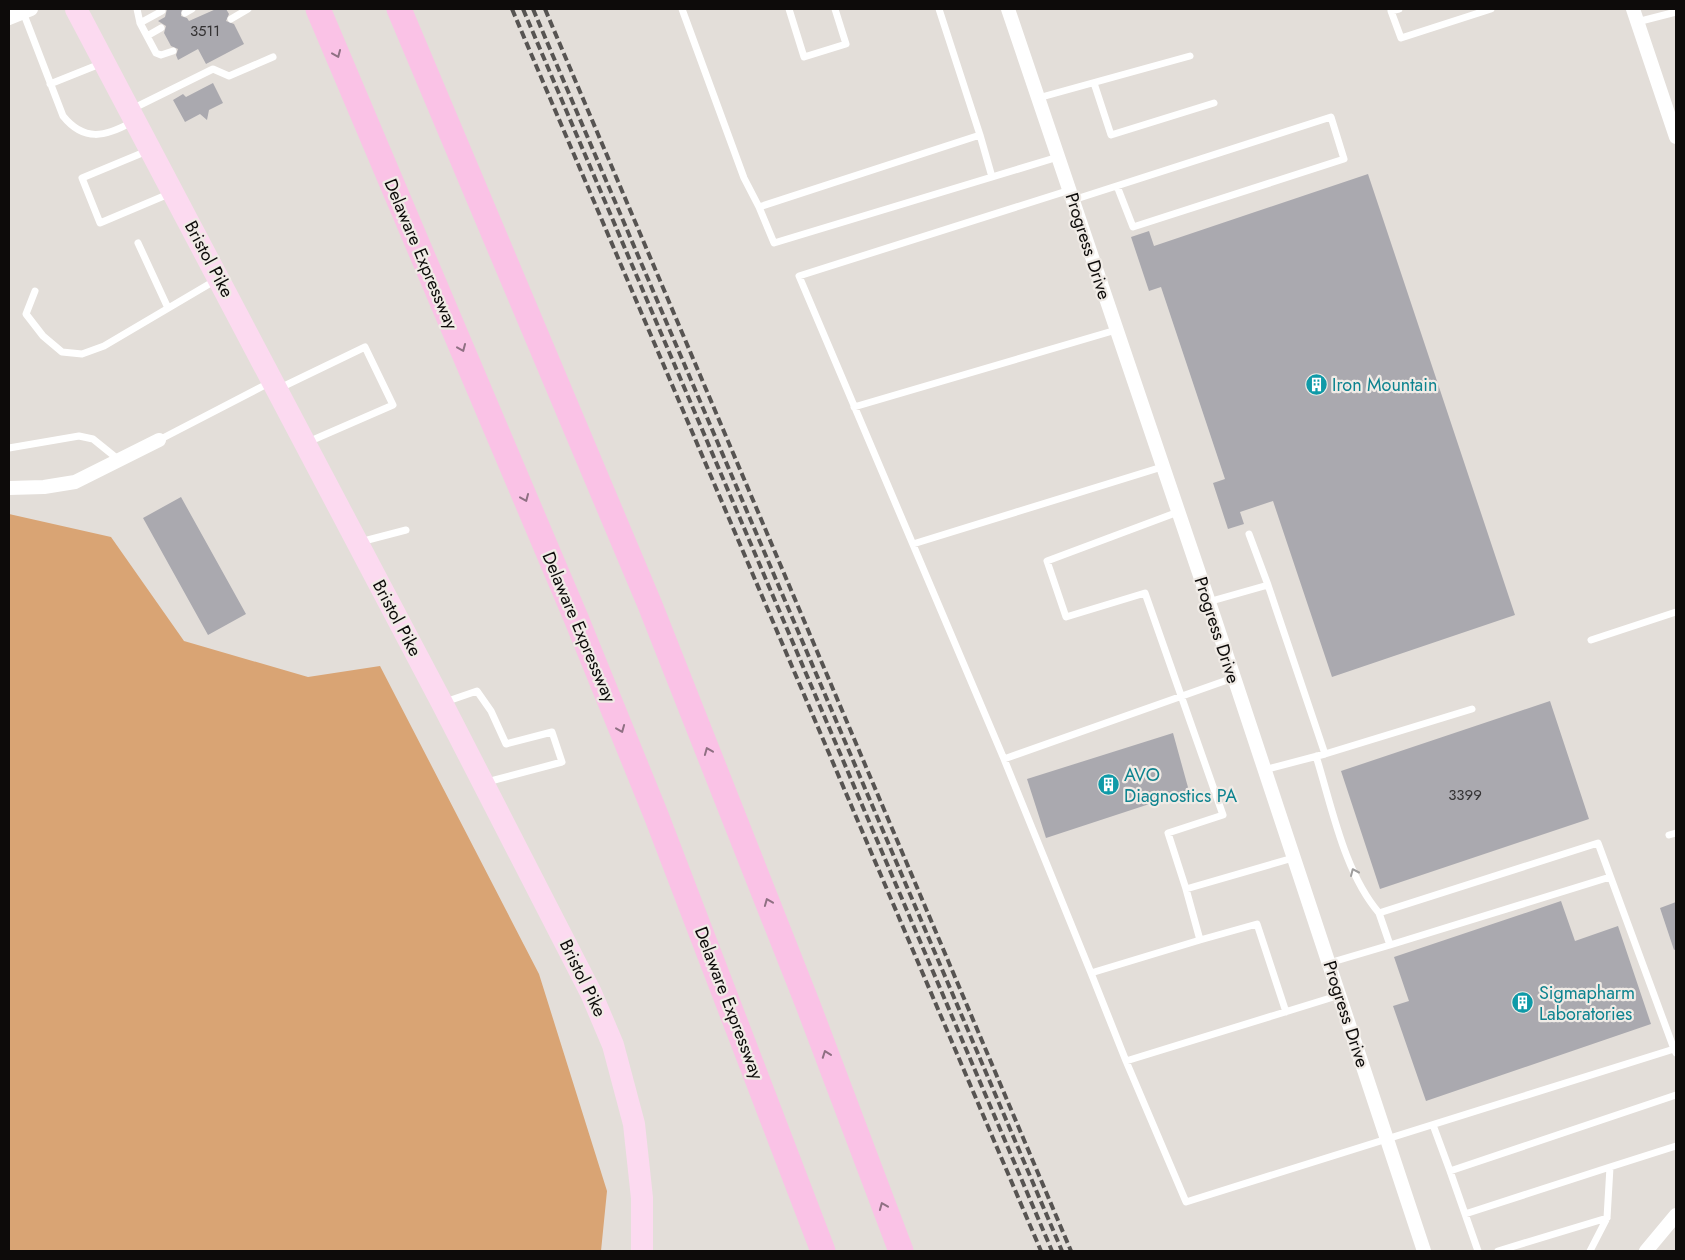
<svg xmlns="http://www.w3.org/2000/svg" width="1685" height="1260" viewBox="0 0 1685 1260" font-family="Jost,sans-serif">
<rect width="100%" height="100%" fill="#e3ded9"/>
<path fill="#d9a474" d="M9,514L111,537L184,641L308,677L380,666L539,974L607,1191L601,1251H9Z"/>
<path fill="#aaa9af" d="M167,9H182L181,16L187,18L189,21L216,9H226L229,14L226,21L234,24L244,44L206,64L198,49L178,60L176,55L178,49L171,46L164,33L166,26L158,21L165,17Z
M213,83L223,103L209,110L207,120L200,114L185,122L173,100L183,94L186,97Z
M1368,174L1515,615L1332,677L1273,501L1240,512L1244,524L1228,529L1213,483L1225,479L1161,287L1149,291L1131,237L1149,231L1154,246Z
M181,497L246,614L208,635L143,518Z
M1550,701L1589,819L1380,889L1341,771Z
M1173,733L1189,791L1046,838L1027,779Z
M1561,901L1575,941L1618,926L1651,1024L1426,1101L1393,1006L1409,1001L1394,957Z
M1676,902V949L1674,950L1660,908Z"/>
<g fill="none" stroke-linecap="round" stroke-linejoin="round">
<path stroke="#fff" stroke-width="7" d="M137,9L140,23L156,53L161,55L173,51
M682,9L744,178L759,207
M789,9L804,57L846,44L835,9
M939,9L980,135L759,207L774,243L1058,157
M1399,9L1391,11L1401,38L1491,9
M23,12L63,116C84,142 105,137 132,122
M185,13L192,9
M231,19L248,9
M1637,22L1676,12
M140,23L162,11
M147,36L161,28
M1094,83L1111,135L1214,103
M50,84L100,64
M1038,98L1190,56
M132,109L213,69L229,76L273,57
M980,135L992,177
M147,151L82,178L100,223L171,193
M1070,190L799,276L1004,759L1233,678
M1073,200L1331,117L1344,159L1133,227L1117,186
M138,243L168,308
M35,291L26,314L43,336L62,352L82,354L104,346L216,280
M280,388L365,347L393,405L308,442
M854,407L1116,330
M159,440L269,383
M9,448L79,436L93,439L119,460
M1178,512L1047,561L1066,617L1145,593L1223,815L1168,833L1186,889L1293,858
M1249,534L1268,585
M360,542L406,530
M913,544L1162,467
M1208,602L1268,585L1325,754L1264,770
M1591,640L1676,612
M445,702L477,691L491,711L506,744L552,732L562,762L487,782
M1325,754L1472,709
M1316,756C1332,807 1344,872 1379,913
M1004,759L1091,973
M1669,835L1676,833
M1186,889L1200,940L1091,973L1126,1061L1340,995
M1200,940L1257,924L1286,1012
M1390,945L1610,877
M1329,963L1390,945L1379,913L1598,843L1674,1049
M1126,1061L1186,1202L1674,1049L1676,1053
M1433,1125L1450,1171L1676,1095
M1450,1171L1478,1251
M1465,1214L1610,1167
M1498,1251L1607,1218L1610,1167L1676,1146
M1590,1251L1607,1218"/>
<path stroke="#fff" stroke-width="14" d="M1008,9L1214,617L1424,1251
M1633,9L1676,137
M9,18L31,9
M9,488L44,487L75,482L159,440
M1646,1251L1676,1215"/>
<path stroke="#fcdaf0" stroke-width="22" d="M76,9L442,703L591,993L613,1045L634,1124L642,1198V1251"/>
<path stroke="#fac2e6" stroke-width="25" d="M318,9L576,618L656,815L823,1251
M399,9L650,605L808,1005L901,1251"/>
<path stroke="#575452" stroke-width="4" stroke-dasharray="8 4" stroke-linecap="butt" d="M512,9L1041,1251
M523,9L1052,1251
M533,9L1062,1251
M545,9L1071,1251"/>
</g>
<defs><path id="oneway-chevron" d="M-2-3.5L2.5 0L-2 3.5" fill="none" stroke-width="1.6" stroke-linecap="round" stroke-linejoin="round" transform="scale(1.25)"/></defs>
<g stroke="#8f7083">
<use href="#oneway-chevron" transform="translate(337 54) rotate(67)"/>
<use href="#oneway-chevron" transform="translate(462 348) rotate(67)"/>
<use href="#oneway-chevron" transform="translate(525 498) rotate(67)"/>
<use href="#oneway-chevron" transform="translate(621 729) rotate(68)"/>
<use href="#oneway-chevron" transform="translate(708 751) rotate(-112)"/>
<use href="#oneway-chevron" transform="translate(768 902) rotate(-112)"/>
<use href="#oneway-chevron" transform="translate(826 1054) rotate(-110)"/>
<use href="#oneway-chevron" transform="translate(883 1206) rotate(-112)"/>
</g>
<use stroke="#9e9d9d" href="#oneway-chevron" transform="translate(1354 872) rotate(-114)"/>
<defs>
<symbol id="building-disc" viewBox="-11 -11 22 22"><circle r="9.5" fill="#0f9aa8" stroke="#f0ebe6"/><path d="M-4-6H4V6H1V3H-1V6H-4ZM-2.5-4.3h1.7v1.8h-1.7ZM.8-4.3h1.7v1.8H.8ZM-2.5-1h1.7V.8h-1.7ZM.8-1h1.7V.8H.8Z" fill="#fff"/></symbol>
</defs>
<g fill-rule="evenodd">
<use href="#building-disc" x="1304" y="372" width="25" height="25"/>
<use href="#building-disc" x="1096" y="772" width="25" height="25"/>
<use href="#building-disc" x="1510" y="990" width="25" height="25"/>
</g>
<g text-anchor="middle" dominant-baseline="central" stroke-width="4.5" stroke-linejoin="round" paint-order="stroke">
<g font-size="15" fill="#343233">
<text x="205" y="31">3511</text>
<text x="1465" y="795">3399</text>
</g>
<g font-size="18" fill="#0d0b0a" stroke="#f0ebe6">
<text transform="translate(1088 246) rotate(72)">Progress Drive</text>
<text transform="translate(421 254) rotate(67)">Delaware Expressway</text>
<text transform="translate(209 259) rotate(62)">Bristol Pike</text>
<text transform="translate(397 618) rotate(62)">Bristol Pike</text>
<text transform="translate(579 627) rotate(67)">Delaware Expressway</text>
<text transform="translate(1217 630) rotate(72)">Progress Drive</text>
<text transform="translate(583 978) rotate(64)">Bristol Pike</text>
<text transform="translate(729 1003) rotate(69)">Delaware Expressway</text>
<text transform="translate(1346 1014) rotate(72)">Progress Drive</text>
</g>
<g font-size="18" fill="#0d838f" stroke="#f0ebe6" text-anchor="start">
<text x="1332" y="385">Iron Mountain</text>
<text x="1124" y="775">AVO<tspan x="1124" dy="21">Diagnostics PA</tspan></text>
<text x="1539" y="993">Sigmapharm<tspan x="1539" dy="21">Laboratories</tspan></text>
</g>
</g>
<rect width="1685" height="1260" fill="none" stroke="#0d0b0a" stroke-width="20"/>
</svg>
